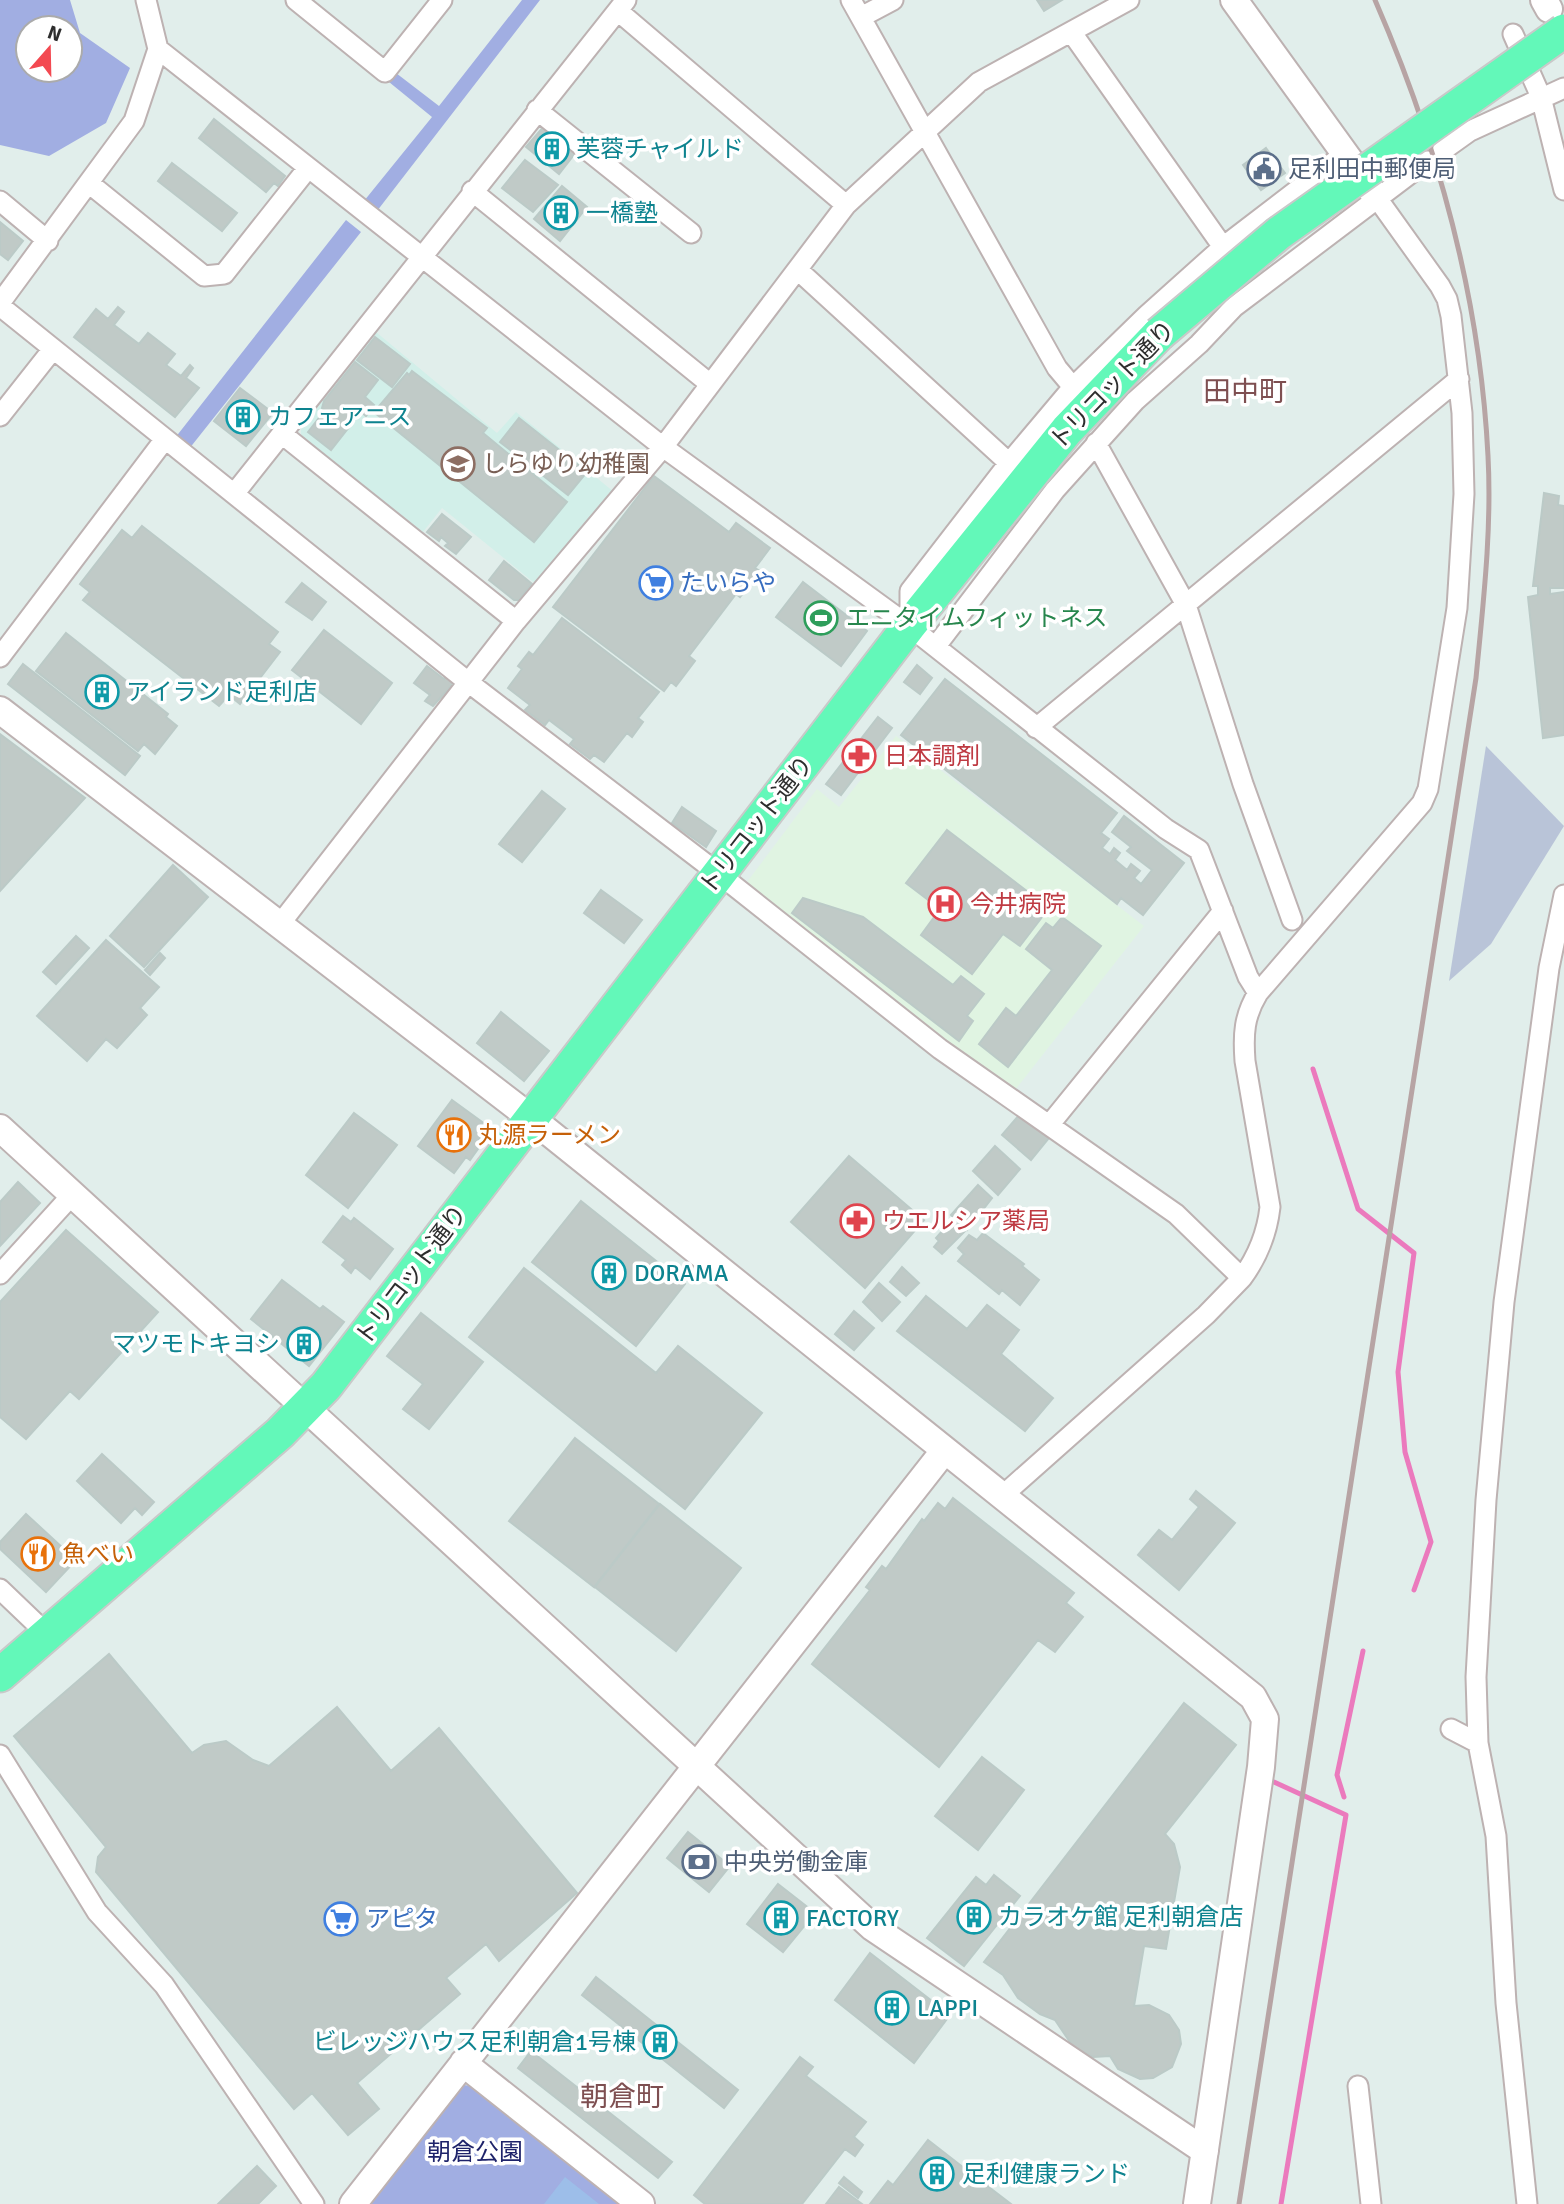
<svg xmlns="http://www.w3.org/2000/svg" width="1564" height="2204" viewBox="0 0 1564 2204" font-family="Signika,'Noto Sans JP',sans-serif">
<rect width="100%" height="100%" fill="#e1eeeb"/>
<path fill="#d2efe9" d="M376,332L497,433L516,412L614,492L537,585L442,508L423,532L301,436V427Z"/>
<path fill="#e0f4e2" d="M896,736L1144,926L1015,1090L909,1014L747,882L817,789L839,807Z"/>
<path fill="#a1aee2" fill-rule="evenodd" d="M0,0H70L80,33L130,68L106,123L49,156L0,145ZM28,28H70V70H28Z
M522,0H540L377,211L364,201L432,117L389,82L396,73L439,106Z
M346,220L361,232L189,449L175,438Z
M463,2085L474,2086L626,2204H367Z"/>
<path fill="#b9c4d8" d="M1486,746L1564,826L1491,944L1449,981Z"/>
<path fill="#9dbee9" d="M565,2177L599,2204H544Z"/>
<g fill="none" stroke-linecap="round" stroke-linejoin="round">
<path stroke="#eb7abd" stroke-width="5" d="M1313,1069L1358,1209L1414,1253L1398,1372L1405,1452L1431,1542L1414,1590
M1274,1782L1346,1815L1281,2204
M1344,1797L1337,1775L1363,1651"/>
</g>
<path fill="#c0cac7" stroke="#bbcac7" stroke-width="2" d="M1037,0H1062L1044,11Z
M214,119L285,176L278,186L274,183L266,192L199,138Z
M546,124L577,151L559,174L526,147Z
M1266,148L1285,173L1261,190L1243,165Z
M525,160L558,185L533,212L502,188Z
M172,163L237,213L222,231L158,181Z
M562,186L587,207L560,241L534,219Z
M0,222L23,241L8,260L0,254Z
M118,307L124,312L114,325L139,344L148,333L175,354L166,365L181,376L190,365L193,368L186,378L199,388L175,417L74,337L96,309L108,319Z
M375,337L410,364L392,387L357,360Z
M355,362L378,380L365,397L374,405L366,416L361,412L331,450L308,432L325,410L322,408L324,401Z
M412,371L487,428L483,433L567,502L534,542L374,412L407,373L409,375Z
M240,388L273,413L246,446L214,421Z
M519,418L587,472L568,495L500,442Z
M654,476L729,532L736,523L770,548L755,568L760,571L740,597L736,594L689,656L695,661L676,686L671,682L664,691L553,607Z
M1544,493L1559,496L1558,505L1564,506V588H1550V594L1564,592V735L1543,738L1528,597L1538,595V586H1533Z
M442,514L471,537L456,554L445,546L448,543L441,537L439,541L427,532Z
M142,526L278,632L269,644L280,652L240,704L229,695L219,706L83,600L90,592L80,584L122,530L132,538Z
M504,561L532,584L519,600H514L489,580Z
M803,582L867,631L841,666L776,617Z
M302,583L326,602L312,620L286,602Z
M562,618L659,692L638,718L643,722L632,737L627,733L604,762L594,755L590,759L570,744L574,739L549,720L545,725L525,710L530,705L508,688L522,669L518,666L529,652L533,655Z
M324,630L392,683L361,724L292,670Z
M66,633L168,714L166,717L177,726L155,754L144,744L138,751L36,671Z
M23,664L140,756L125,775L8,684Z
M917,665L932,678L920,694L904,682Z
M427,666L444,679L446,676L455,682L433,706L425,701L430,695L414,683Z
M945,679L1117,813L1101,833L1109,839L1102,848L1110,854L1114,848L1120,853L1115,860L1127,870L1131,864L1140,871L1134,878L1141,884L1152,870L1127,851L1131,847L1112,832L1124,816L1184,863L1143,915L1121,898L1117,904L901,735Z
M878,717L892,728L841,795L826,784Z
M0,734L85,798L0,891Z
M542,791L565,809L522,862L499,844Z
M682,807L716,831L706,847L672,823Z
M947,830L1049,908L1020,946L1003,934L972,974L921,935L940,909L906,883Z
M173,865L208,897L144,967L110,936Z
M601,890L642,920L624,943L584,913Z
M803,898L863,917L953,985L961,976L984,994L967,1016L973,1021L959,1041L792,913Z
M1062,917L1101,946L1008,1067L979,1044L1006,1008L1016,1016L1052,970L1026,949L1046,923L1053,928Z
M76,936L89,948L56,984L43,972Z
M106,940L159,987L140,1008L147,1015L117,1048L106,1039L87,1061L37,1016Z
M160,953L165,958L150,975L145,970Z
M501,1012L549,1051L524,1081L477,1043Z
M452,1100L489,1127L477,1143L480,1146L470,1160L466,1157L454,1173L418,1146Z
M354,1113L397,1145L348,1208L306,1175Z
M1019,1115L1049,1138L1031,1160L1002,1135Z
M995,1146L1020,1169L998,1195L973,1171Z
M849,1156L924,1220L865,1288L791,1222Z
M18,1182L40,1203L0,1246V1202Z
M978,1185L992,1198L967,1230L951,1215Z
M581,1201L685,1284L636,1346L532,1262Z
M343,1216L351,1222L354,1218L393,1249L370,1279L355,1267L351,1273L342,1265L346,1260L323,1242Z
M952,1220L965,1231L942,1254L934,1247L939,1241L936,1238Z
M66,1230L158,1312L79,1399L70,1391L26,1439L0,1417V1302Z
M983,1233L1024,1264L1022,1266L1039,1280L1020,1305L1002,1290L999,1294L958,1261L964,1254L958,1248L969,1235L977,1240Z
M902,1267L919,1283L906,1296L890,1282Z
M524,1268L656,1373L678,1346L762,1413L685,1509L469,1337Z
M282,1280L320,1309L323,1306L344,1322L309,1366L251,1319Z
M879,1283L900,1302L882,1321L863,1302Z
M926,1296L967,1329L987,1305L1019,1330L1001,1354L1053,1398L1025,1431L897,1331Z
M854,1311L874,1328L854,1350L835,1334Z
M421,1313L483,1362L429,1429L403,1409L423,1384L387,1356Z
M575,1438L659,1504L594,1587L509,1521Z
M102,1454L154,1502L142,1515L135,1508L121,1523L77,1481Z
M1196,1491L1235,1523L1179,1590L1138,1555L1159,1530L1172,1540L1199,1507L1190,1499Z
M953,1498L1074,1593L1066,1603L1083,1617L1055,1652L1038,1640L939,1767L812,1664L870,1590L866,1587L882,1566L886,1569L922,1519L924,1521L938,1503L945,1509Z
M660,1504L741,1568L676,1651L595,1587Z
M26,1514L76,1560L46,1592L0,1549V1542Z
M109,1654L192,1753L204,1745L226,1741L253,1760L269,1766L337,1707L391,1771L439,1728L577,1893L499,1961L486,1944L446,1978L460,1994L357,2083L379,2109L348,2135L312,2093L294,2109L96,1872L98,1857L106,1847L14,1736Z
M1184,1703L1236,1745L1165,1834L1174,1844L1180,1867L1166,1949L1144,1946L1134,2006L1149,2005L1169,2015L1179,2030L1181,2044L1172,2067L1153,2078L1140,2079L1118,2069L1110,2056L1093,2057L1074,2048L1055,2020L1040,2014L1018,1998L1003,1975L984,1962Z
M982,1757L1024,1790L978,1850L935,1816Z
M688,1832L730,1866L709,1892L667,1858Z
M994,1875L1020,1896L964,1966L927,1938L976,1877L986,1885Z
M778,1884L815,1913L783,1952L747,1924Z
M870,1953L950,2015L914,2063L835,2000Z
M596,1977L738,2090L724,2108L582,1995Z
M531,2051L672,2162L658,2178L518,2068Z
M800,2057L813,2067L806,2076L866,2122L854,2137L863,2145L855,2156L845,2149L802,2204H705L694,2195Z
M928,2140L964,2168L1011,2204H870L888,2181L893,2185Z
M257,2166L276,2186L258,2204H218Z
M844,2177L862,2192L858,2198L839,2183Z
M839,2187L862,2204H826Z"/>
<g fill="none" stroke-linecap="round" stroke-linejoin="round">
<defs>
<path id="street" d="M146,0L158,49L663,447L909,626L1166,829L1199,850L1248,977L1258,993
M296,0L385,72L442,0
M851,0L1057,368L1073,387
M618,11L846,205
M861,17L893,0
M1072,33L1223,247
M1513,34L1541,97L1564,190
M537,110L691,233
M1442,151L1470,131L1564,88
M90,184L204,276L224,274L308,168
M472,191L710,384
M0,201L48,241
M799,271L1009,463
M0,303L134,121L158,49
M0,306L468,682L719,874L940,1049L1176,1214L1242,1278L1206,1315L1002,1496
M0,416L53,349
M282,434L516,621
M1096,443L1186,605L1243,784L1292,920
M234,494L626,0
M910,625V591L1009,463L1073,387L1147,315L1223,247L1343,155
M936,646L1055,490L1135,401L1199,344L1234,307L1427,161
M0,657L165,439
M1036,728L1459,379
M280,924L516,621L663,447L846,205L979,82L1129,0
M1050,1124L1223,911
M0,1274L72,1195
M1242,1278C1258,1256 1267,1234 1270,1207L1245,1061C1243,1034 1244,1016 1258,993L1422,803L1428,789L1457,608L1464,494L1462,413L1451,316L1447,299L1440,286L1377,198
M0,1589L48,1635
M1451,1729L1478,1743
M0,1755L97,1912L164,1985L314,2204
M1358,2086L1371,2204
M1527,2204L1506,2003L1496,1836L1478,1743L1476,1677L1486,1500L1504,1302L1549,968L1564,895"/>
<path id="secondary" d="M1234,0L1377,198
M1544,0L1549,9
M0,710L531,1118L1253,1697L1265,1719L1261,1767L1197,2204
M0,1128L872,1927L1205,2151
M463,2063L641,2204
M353,2204L944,1451"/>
<path id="highway" d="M0,1675L280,1433L326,1386L909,626L1067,430L1159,334"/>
</defs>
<use href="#street" stroke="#bdb2b2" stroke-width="23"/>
<use href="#secondary" stroke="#bdb2b2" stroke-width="30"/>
<use href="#highway" stroke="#c9c9c9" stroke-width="37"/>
<use href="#street" stroke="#fff" stroke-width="19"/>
<use href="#secondary" stroke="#fff" stroke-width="26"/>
<use href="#highway" stroke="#63f8b9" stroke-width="33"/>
<path stroke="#b7a4a4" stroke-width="5" d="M1239,2204L1476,678C1483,605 1492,530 1488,456C1480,297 1438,145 1375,0"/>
<defs>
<path id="highway-bridge" d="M1159,334L1279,233L1564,31"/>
</defs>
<use href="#highway-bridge" stroke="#c9c9c9" stroke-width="37" stroke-linecap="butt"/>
<use href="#highway-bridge" stroke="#63f8b9" stroke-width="33"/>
</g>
<defs>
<symbol id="building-ring" viewBox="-11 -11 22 22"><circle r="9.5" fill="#fff" stroke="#0f9aa8" stroke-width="1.5"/><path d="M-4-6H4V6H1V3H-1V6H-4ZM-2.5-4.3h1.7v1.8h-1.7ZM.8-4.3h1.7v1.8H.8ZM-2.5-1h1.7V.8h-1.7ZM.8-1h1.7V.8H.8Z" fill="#0f9aa8"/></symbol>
<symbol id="civic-ring" viewBox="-11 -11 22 22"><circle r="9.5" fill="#fff" stroke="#5c6f8a" stroke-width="1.5"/><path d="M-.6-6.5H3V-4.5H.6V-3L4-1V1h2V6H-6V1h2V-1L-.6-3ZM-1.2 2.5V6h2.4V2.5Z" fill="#5c6f8a"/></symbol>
<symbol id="school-ring" viewBox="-11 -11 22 22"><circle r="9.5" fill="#fff" stroke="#8d6e63" stroke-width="1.5"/><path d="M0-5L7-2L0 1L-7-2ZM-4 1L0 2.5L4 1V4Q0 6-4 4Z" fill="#8d6e63"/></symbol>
<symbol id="supermarket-ring" viewBox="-11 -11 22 22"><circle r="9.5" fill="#fff" stroke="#3f7fe0" stroke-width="1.5"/><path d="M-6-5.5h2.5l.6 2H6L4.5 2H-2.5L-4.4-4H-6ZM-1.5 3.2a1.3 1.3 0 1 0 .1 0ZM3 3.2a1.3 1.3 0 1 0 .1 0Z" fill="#3f7fe0"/></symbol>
<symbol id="stadium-ring" viewBox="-11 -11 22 22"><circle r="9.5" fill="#fff" stroke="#2e9e5b" stroke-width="1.5"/><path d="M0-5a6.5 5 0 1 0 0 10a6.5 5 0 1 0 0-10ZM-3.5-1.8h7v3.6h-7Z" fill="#2e9e5b"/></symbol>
<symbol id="pharmacy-ring" viewBox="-11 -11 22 22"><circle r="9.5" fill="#fff" stroke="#e0444e" stroke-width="1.5"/><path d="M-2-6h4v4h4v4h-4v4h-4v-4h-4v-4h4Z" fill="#e0444e"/></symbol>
<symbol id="hospital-ring" viewBox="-11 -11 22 22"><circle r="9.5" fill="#fff" stroke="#e0444e" stroke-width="1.5"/><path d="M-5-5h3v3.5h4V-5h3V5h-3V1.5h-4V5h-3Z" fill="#e0444e"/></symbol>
<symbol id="restaurant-ring" viewBox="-11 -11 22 22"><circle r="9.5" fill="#fff" stroke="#e8710a" stroke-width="1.5"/><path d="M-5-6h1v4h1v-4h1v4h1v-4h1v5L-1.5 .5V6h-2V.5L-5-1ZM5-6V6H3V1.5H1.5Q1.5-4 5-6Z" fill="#e8710a"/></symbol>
<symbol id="bank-ring" viewBox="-11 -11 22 22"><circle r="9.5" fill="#fff" stroke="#5c6f8a" stroke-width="1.5"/><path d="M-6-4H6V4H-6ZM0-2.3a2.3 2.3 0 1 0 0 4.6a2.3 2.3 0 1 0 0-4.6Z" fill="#5c6f8a"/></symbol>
</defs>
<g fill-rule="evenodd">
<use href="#building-ring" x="533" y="130" width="38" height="38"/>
<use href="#civic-ring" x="1245" y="150" width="38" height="38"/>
<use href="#building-ring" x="542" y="194" width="38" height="38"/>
<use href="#building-ring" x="224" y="398" width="38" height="38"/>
<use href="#school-ring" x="439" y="445" width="38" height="38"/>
<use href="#supermarket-ring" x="637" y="564" width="38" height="38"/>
<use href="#stadium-ring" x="802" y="599" width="38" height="38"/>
<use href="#building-ring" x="83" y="673" width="38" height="38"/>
<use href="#pharmacy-ring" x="840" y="737" width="38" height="38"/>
<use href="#hospital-ring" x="926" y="885" width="38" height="38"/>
<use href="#restaurant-ring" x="435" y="1116" width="38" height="38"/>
<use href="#pharmacy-ring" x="838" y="1202" width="38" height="38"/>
<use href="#building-ring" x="590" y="1254" width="38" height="38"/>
<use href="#building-ring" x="285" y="1325" width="38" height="38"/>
<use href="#restaurant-ring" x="19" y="1535" width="38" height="38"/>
<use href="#bank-ring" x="680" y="1843" width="38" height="38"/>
<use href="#building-ring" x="955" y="1898" width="38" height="38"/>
<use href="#building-ring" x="762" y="1899" width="38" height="38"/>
<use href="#supermarket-ring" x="322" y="1900" width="38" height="38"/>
<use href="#building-ring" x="873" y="1989" width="38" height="38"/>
<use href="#building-ring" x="641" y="2023" width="38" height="38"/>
<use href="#building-ring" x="918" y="2155" width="38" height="38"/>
</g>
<g text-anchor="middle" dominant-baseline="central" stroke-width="7" stroke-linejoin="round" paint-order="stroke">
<g font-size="24" fill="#0d838f" stroke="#fff" text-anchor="start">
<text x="576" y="149">芙蓉チャイルド</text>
<text x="586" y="213">一橋塾</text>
<text x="268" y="417">カフェアニス</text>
<text x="126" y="692">アイランド足利店</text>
<text x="634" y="1273">DORAMA</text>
<text x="280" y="1344" text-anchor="end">マツモトキヨシ</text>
<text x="998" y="1917">カラオケ館 足利朝倉店</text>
<text x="806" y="1918">FACTORY</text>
<text x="917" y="2008">LAPPI</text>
<text x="636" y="2042" text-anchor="end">ビレッジハウス足利朝倉1号棟</text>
<text x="962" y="2174">足利健康ランド</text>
</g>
<g font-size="24" fill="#4e5e75" stroke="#fff" text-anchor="start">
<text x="1288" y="169">足利田中郵便局</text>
<text x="724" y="1862">中央労働金庫</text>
</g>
<g font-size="24" fill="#2e2e2e" stroke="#fff">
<text transform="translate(1112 385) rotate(-46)">トリコット通り</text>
<text transform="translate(756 825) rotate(-52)">トリコット通り</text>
<text transform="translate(411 1275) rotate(-53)">トリコット通り</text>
</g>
<g font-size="24" fill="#785e54" stroke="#fff" text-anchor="start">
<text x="482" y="464">しらゆり幼稚園</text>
</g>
<g font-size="24" fill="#366cbe" stroke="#fff" text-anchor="start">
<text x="680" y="583">たいらや</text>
<text x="366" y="1919">アピタ</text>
</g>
<g font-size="24" fill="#27864d" stroke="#fff" text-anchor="start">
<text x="846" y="618">エニタイムフィットネス</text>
</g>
<g font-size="24" fill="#be3a42" stroke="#fff" text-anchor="start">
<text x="884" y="756">日本調剤</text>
<text x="970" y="904">今井病院</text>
<text x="882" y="1221">ウエルシア薬局</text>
</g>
<g font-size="24" fill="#c56008" stroke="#fff" text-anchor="start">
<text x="478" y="1135">丸源ラーメン</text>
<text x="62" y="1554">魚べい</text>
</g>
<g font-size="24" fill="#1e236a" stroke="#fff">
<text x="475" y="2152">朝倉公園</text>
</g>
<g font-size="28" fill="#7e4f51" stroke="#fff">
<text x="1245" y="392">田中町</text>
<text x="622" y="2097">朝倉町</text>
</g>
</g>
<g transform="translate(49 49) rotate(20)"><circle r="33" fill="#ffffff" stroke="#ababab" stroke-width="2"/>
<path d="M0-5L12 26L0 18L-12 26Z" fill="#f34951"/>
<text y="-10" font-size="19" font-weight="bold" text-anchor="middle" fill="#2e2e2e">N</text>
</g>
</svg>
